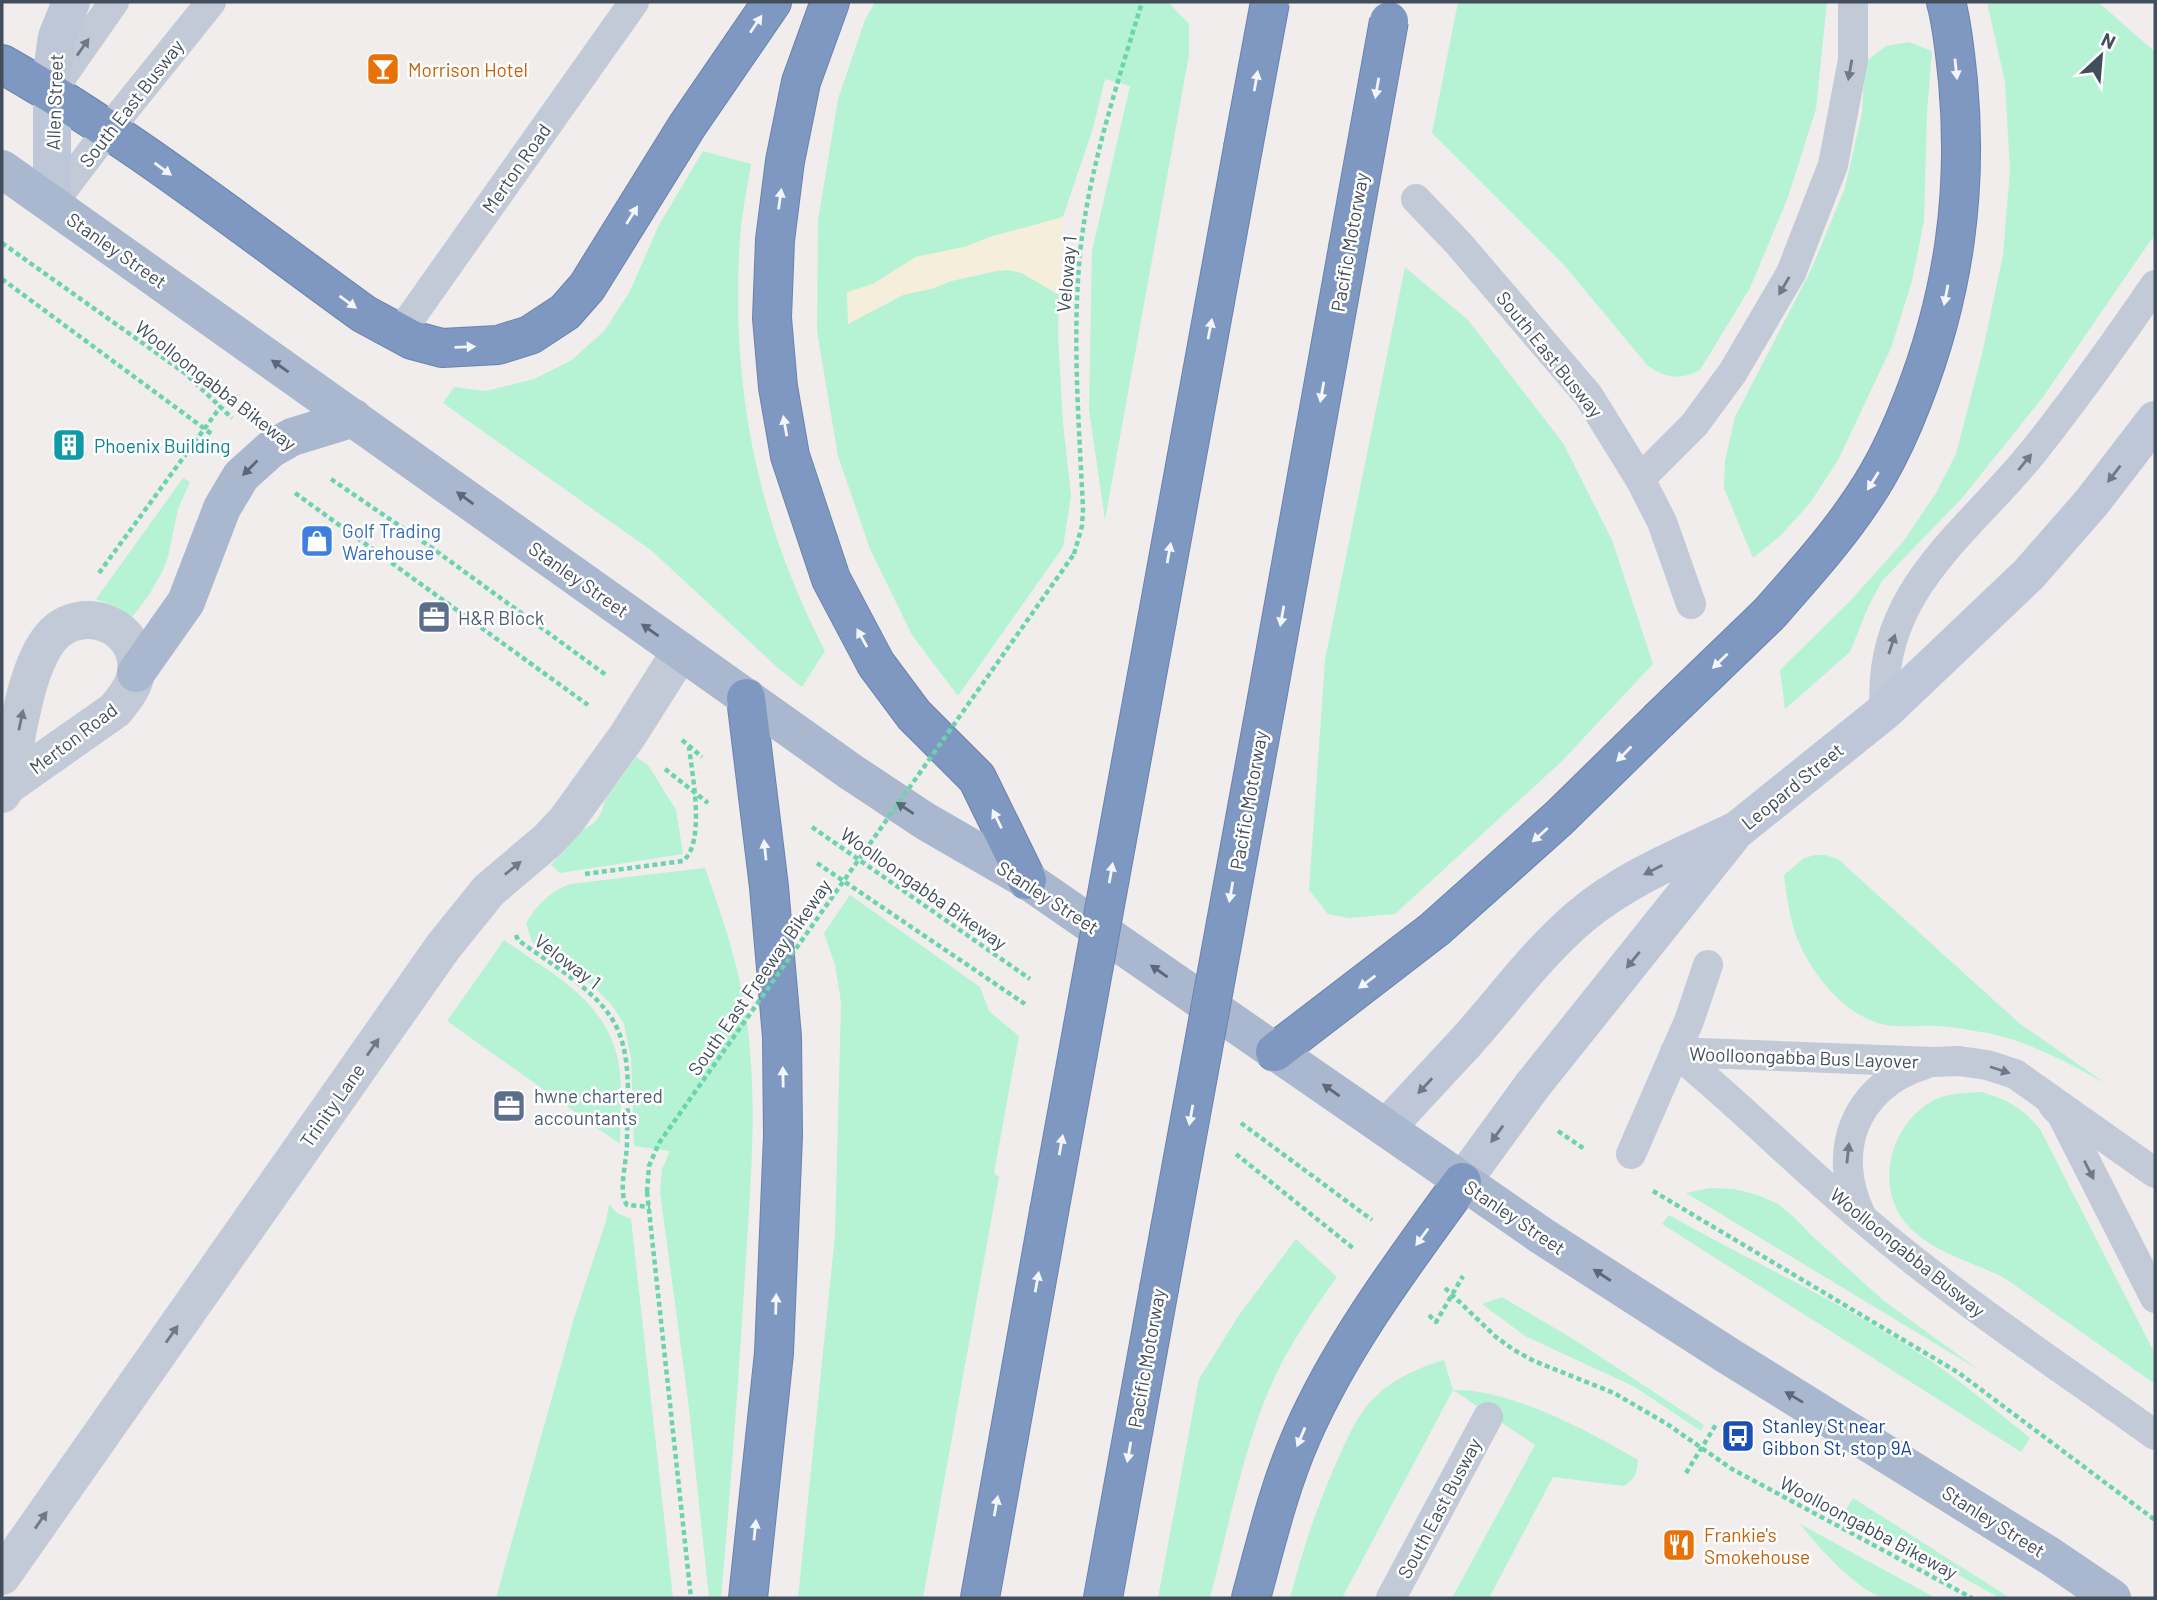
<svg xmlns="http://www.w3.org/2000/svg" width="2157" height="1600" viewBox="0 0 2157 1600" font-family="Barlow,sans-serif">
<rect width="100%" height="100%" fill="#f0edec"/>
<path fill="#b5f3d4" d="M875,2H1168L1189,24V55L1105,520L1089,410L1092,251L1130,86L1105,79L1093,128L1063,217L990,237L964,247L916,257L873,284L847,293L849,323L903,295L934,288L951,281L996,271L1009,270L1022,273L1059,295L1058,336L1063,423L1071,496L1063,547L958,696L912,635L870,549L838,456L817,331L818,220L838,99L865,20Z
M1458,2H1827L1816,109L1788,197L1750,288L1700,370C1679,381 1666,378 1647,365L1564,265L1432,133Z
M1987,2H2098L2155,52V234L2043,397L1962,498L1882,581L1869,605L1850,652L1785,709L1780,670L1851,600L1903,542L1936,493L1956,454L1982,354L2003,255L2010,170L2005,82Z
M1909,42L1932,51L1927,111L1924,221L1912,281L1891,348L1838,460L1810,503L1781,535L1753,558L1724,488L1725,461L1735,417L1812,268L1845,188L1862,113L1865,62L1886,46Z
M703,151L751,164C747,188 742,213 740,238C730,386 757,520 825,651L802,687L778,668L652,551L443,403L454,387L486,391L534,379L572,360L605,330L630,291L659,225Z
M1405,267L1468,320L1563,443L1612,540L1653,664L1561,762L1395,914L1349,918L1328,914L1309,890L1325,660Z
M183,478L190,482L178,509L168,557L162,572L149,595L132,617L116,607L96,599Z
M636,757L648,765L676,810L683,854L560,873L551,865L583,830L595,822L601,813L605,800Z
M1815,855H1825L1838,859L2019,1023L2105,1083C2069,1063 2032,1043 1992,1034C1975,1031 1956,1027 1939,1026C1922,1025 1903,1028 1886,1025C1846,1017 1815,978 1799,943C1790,922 1787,898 1784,875L1804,858Z
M705,868C722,916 739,965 746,1016C758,1097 751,1178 746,1259C739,1373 731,1485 721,1598H709L688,1400L660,1192L662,1169L670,1151L634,1146L631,1058L624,1024L611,1004L594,987L532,942L526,923C537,905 550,891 570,884Z
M850,895L980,987L989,1011L1019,1036L994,1173L999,1177L923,1598H798L835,1235L841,1002L835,965L824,933Z
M504,940C555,976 614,1004 620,1074C622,1097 620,1121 620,1144L447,1021Z
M1981,1092C2009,1100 2021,1107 2040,1129L2155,1354V1384L2006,1279C1975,1262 1936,1254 1911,1229C1872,1191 1889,1124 1934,1100C1948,1093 1966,1093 1981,1092Z
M1710,1188L1734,1189L1758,1195L1778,1204L1796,1219L1811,1235L1884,1301L1979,1370L1686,1193Z
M609,1204L617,1213L631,1219L673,1598H496L575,1315L606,1221Z
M1669,1215C1750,1261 1837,1300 1916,1351C1956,1377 1993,1408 2030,1438L2021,1452L1662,1224Z
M1296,1239L1337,1277C1309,1316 1281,1357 1264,1402C1240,1465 1227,1533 1210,1598H1158L1199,1379L1239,1315Z
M1502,1297L1578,1342L1704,1425L1701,1431L1635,1387L1525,1336L1482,1304Z
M1444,1360L1453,1390C1509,1388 1590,1432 1638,1460C1637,1473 1635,1479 1624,1486L1553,1477L1489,1598H1452L1535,1445L1453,1390L1342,1598H1290C1303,1548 1319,1500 1341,1452C1350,1433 1359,1412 1374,1398C1394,1378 1418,1368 1444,1360Z
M1853,1498L2010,1598H2000L1844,1512Z
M1800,1524L1932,1596L1936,1598C1920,1598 1902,1600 1886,1598C1860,1594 1816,1545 1800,1524Z"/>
<path fill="#f4eedb" d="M1063,217L1059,295L1022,273L1009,270L996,271L951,281L934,288L903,295L848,324L847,292L873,284L916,257L964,247L990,237Z"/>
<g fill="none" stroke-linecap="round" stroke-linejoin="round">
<defs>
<path id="highway" d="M830,2L801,82L785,161L775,240L772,318L778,387L790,456L831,579L876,664L914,715L977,778L1027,880
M2,64C129,136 245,228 364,314L412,340L442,348L498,345L530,335L565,312L587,287L687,126L772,2
M1769,614C1808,570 1847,527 1877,476C1891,452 1903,425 1913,399C1954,294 1968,192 1958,81C1955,55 1953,27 1946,2
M1157,620L1243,148
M746,698L769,887L782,1037L783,1136L774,1353L748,1598
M1266,704L1348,248
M1275,1052L1435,929L1559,818L1658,721
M980,1598L1049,1212
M1103,1598L1159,1289
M1251,1598C1266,1543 1279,1487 1302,1435C1342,1344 1404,1262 1462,1182"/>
</defs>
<use href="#highway" stroke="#6a83ad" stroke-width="40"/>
<path stroke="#6ad4ac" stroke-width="4.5" stroke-dasharray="5 3.5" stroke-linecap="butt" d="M2,243L186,374L232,418
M2,279L213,435
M331,479L432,548L606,675
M295,493L588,705
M1074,554L1082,526L1083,509C1079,424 1072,339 1080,254C1088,171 1118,82 1142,2
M99,573L221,406
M682,740L702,757
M665,769L708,803
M812,827L1030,979
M817,863L1025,1004
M585,874L683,861C706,842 692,774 689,747
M516,935L518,940C549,963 597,990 615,1024C633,1058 627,1105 627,1141C627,1161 620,1181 624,1200L627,1205L650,1207
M1241,1123L1372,1220
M1558,1131L1586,1150
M1236,1154L1353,1248
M1653,1191L1959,1373L2155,1520
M647,1192L691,1598
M1445,1288L1496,1337L1514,1350L1534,1361L1614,1393L1667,1424L1732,1469L1972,1598
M1429,1315L1436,1322L1463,1276
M1686,1473L1717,1423"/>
<path stroke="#c1cad6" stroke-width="30" d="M51,92L114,2
M1416,199L1459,244L1588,395L1640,479L1662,522L1691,604
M52,204L108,130L211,2
M399,334L634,2
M1640,479L1694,425L1733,372L1791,273L1833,165L1853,60V2
M1885,711C1875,592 1968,533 2033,452C2076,398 2116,342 2155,285
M1675,1052C1742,1107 1803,1169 1869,1224C1960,1301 2059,1366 2155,1435
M1675,1052L1933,1062L1959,1061L1987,1065L2015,1074L2155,1173
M2053,1105L2062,1115L2155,1298
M1631,1154L1689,1021L1708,965
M1861,1215C1830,1152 1855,1086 1923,1065
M1391,1598L1488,1417"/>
<path stroke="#c1cad6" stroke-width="38" d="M2,794L7,786L115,710C124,699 134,687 136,673C142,625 81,602 51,637C24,669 16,745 7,786
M2,1576L443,947L489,890L547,841L566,821L628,735L681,651"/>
<path stroke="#bdc7d8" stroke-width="38" d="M52,204V71L57,37L71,2
M1737,830L1885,711L2029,574L2092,502L2155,420
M1386,1128L1465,1043
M1462,1182L1532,1086"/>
<path stroke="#a9b8cf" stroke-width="38" d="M2,169L851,772L925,821L1027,880L1542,1236L1727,1355L2050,1556L2112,1598
M136,673L186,602L222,508L241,476L271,449L292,437L354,418"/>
<use href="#highway" stroke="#7f98c2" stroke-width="38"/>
<defs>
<path id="highway-bridge" d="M1243,148L1270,2
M1348,248L1389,21
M1658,721L1769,614
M1049,1212L1157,620
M1159,1289L1266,704"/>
</defs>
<use href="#highway-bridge" stroke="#6a83ad" stroke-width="40" stroke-linecap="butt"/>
<path stroke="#6ad4ac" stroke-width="4.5" stroke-dasharray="5 3.5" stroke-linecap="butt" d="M647,1192L649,1166L659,1143L1074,554"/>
<path stroke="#bdc7d8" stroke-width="38" d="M1465,1043C1503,1001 1537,953 1581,916C1626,878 1684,855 1737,830
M1532,1086L1731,837"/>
<use href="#highway-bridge" stroke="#7f98c2" stroke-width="38"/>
</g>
<defs><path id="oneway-solid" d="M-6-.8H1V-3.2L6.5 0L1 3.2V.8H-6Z" transform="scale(1.75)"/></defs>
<g fill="#f2f5f9">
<use href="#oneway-solid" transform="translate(756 24) rotate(-56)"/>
<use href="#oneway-solid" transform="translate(1956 69) rotate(84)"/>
<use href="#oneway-solid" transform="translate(1256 81) rotate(-80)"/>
<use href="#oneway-solid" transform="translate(1377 88) rotate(100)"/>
<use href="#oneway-solid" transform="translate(163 169) rotate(36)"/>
<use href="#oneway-solid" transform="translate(780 199) rotate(-82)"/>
<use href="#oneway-solid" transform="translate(632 215) rotate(-58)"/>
<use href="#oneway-solid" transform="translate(1946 295) rotate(101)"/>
<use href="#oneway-solid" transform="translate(348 302) rotate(36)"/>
<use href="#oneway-solid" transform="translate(1210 329) rotate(-79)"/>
<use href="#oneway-solid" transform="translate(465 347) rotate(-2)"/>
<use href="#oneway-solid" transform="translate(1322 392) rotate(100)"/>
<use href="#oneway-solid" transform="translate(785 426) rotate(-100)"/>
<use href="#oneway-solid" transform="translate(1873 481) rotate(122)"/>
<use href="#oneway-solid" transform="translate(1169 553) rotate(-80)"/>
<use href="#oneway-solid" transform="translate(1282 616) rotate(100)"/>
<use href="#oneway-solid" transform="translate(862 638) rotate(-119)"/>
<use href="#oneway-solid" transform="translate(1720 661) rotate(136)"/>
<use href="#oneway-solid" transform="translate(1624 754) rotate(135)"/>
<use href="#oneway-solid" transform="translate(997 819) rotate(-116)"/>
<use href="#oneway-solid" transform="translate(1540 835) rotate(138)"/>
<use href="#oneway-solid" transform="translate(765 850) rotate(-96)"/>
<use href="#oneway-solid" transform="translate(1111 873) rotate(-80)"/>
<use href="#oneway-solid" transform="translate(1231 892) rotate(100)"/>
<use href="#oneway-solid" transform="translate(1367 982) rotate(143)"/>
<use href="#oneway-solid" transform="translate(783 1077) rotate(-91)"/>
<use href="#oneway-solid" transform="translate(1191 1115) rotate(100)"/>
<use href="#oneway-solid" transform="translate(1061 1145) rotate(-80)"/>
<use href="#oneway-solid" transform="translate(1422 1237) rotate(126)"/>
<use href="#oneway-solid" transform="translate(1037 1282) rotate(-80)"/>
<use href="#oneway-solid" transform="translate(776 1304) rotate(-88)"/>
<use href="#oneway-solid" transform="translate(1301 1437) rotate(113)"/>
<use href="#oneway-solid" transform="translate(1129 1452) rotate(100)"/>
<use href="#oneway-solid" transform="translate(996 1506) rotate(-80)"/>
<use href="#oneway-solid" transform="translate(755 1530) rotate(-84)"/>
</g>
<g fill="#6f7987">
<use href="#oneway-solid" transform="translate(83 47) rotate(-55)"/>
<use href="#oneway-solid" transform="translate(1850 70) rotate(100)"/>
<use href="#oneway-solid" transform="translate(1784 286) rotate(120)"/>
<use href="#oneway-solid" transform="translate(2025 462) rotate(-51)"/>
<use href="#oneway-solid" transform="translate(1892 644) rotate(-72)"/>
<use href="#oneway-solid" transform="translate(21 720) rotate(-78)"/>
<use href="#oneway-solid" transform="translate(513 868) rotate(-39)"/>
<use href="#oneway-solid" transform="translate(373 1047) rotate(-55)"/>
<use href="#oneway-solid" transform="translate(2000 1070) rotate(18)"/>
<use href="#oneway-solid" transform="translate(1848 1153) rotate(-84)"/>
<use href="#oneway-solid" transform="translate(2089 1170) rotate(63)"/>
<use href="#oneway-solid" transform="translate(172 1334) rotate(-55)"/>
<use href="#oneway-solid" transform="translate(41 1520) rotate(-55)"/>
</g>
<g fill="#5c6879">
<use href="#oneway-solid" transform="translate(280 366) rotate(-145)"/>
<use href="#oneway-solid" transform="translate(250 468) rotate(135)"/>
<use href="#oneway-solid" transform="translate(465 498) rotate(-144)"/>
<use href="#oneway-solid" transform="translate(650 630) rotate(-145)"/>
<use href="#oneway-solid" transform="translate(905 808) rotate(-146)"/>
<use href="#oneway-solid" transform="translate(1159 971) rotate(-145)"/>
<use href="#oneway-solid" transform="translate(1331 1090) rotate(-145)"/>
<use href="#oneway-solid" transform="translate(1602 1275) rotate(-147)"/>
<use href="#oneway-solid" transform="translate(1794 1397) rotate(-149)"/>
</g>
<g fill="#6e7887">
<use href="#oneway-solid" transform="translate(2114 474) rotate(128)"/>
<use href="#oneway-solid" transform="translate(1653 870) rotate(153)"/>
<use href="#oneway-solid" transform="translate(1633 960) rotate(129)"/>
<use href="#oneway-solid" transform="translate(1425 1086) rotate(133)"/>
<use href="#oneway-solid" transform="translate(1497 1134) rotate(126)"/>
</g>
<defs>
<symbol id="bar-square" viewBox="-11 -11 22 22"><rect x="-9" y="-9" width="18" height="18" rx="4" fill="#e8710a" stroke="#fff"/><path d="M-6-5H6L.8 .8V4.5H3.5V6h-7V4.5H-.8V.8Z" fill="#fff"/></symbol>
<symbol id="building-square" viewBox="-11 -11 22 22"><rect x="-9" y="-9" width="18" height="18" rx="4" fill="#0f9aa8" stroke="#fff"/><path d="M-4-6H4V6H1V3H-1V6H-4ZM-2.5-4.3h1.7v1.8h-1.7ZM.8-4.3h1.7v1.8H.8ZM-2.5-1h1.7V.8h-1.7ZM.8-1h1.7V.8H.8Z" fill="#fff"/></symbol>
<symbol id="shop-square" viewBox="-11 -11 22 22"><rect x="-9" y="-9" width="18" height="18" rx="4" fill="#3f7fe0" stroke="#fff"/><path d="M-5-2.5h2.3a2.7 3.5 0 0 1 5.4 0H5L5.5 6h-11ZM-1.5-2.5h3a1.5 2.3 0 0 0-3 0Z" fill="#fff"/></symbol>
<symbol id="office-square" viewBox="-11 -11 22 22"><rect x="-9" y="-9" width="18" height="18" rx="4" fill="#5c6f8a" stroke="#fff"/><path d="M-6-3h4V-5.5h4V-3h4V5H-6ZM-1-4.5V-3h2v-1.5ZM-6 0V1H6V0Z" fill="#fff"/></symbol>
<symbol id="bus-square" viewBox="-11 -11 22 22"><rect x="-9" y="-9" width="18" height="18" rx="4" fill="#1a4fb4" stroke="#fff"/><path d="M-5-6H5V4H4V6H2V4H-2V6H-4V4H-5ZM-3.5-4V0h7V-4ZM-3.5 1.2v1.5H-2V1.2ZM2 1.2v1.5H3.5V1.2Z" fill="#fff"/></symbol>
<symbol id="restaurant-square" viewBox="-11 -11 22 22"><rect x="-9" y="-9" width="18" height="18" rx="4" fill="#e8710a" stroke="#fff"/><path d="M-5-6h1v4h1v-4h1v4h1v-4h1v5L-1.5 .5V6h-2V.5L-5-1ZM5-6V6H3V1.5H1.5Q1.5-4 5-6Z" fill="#fff"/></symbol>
</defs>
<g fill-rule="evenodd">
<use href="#bar-square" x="364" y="50" width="38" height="38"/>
<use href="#building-square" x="50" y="426" width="38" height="38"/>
<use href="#shop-square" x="298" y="522" width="38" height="38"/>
<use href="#office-square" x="415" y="598" width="38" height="38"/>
<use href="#office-square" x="490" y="1087" width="38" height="38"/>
<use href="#bus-square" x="1719" y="1417" width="38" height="38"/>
<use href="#restaurant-square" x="1660" y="1526" width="38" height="38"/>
</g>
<g text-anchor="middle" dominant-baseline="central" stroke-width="5" stroke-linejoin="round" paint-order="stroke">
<g font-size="19" fill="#c56008" stroke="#fff" text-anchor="start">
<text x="408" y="69">Morrison Hotel</text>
<text x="1704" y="1534">Frankie's<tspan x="1704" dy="22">Smokehouse</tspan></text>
</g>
<g font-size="19" fill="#434e5c" stroke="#fff">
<text transform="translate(54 102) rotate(-88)">Allen Street</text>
<text transform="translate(131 103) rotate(-52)">South East Busway</text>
<text transform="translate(516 168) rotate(-55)">Merton Road</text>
<text transform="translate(1349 242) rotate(-80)">Pacific Motorway</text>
<text transform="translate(117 250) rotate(35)">Stanley Street</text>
<text transform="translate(1066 274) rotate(-85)">Veloway 1</text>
<text transform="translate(1550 354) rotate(51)">South East Busway</text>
<text transform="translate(216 385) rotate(38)">Woolloongabba Bikeway</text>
<text transform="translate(579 579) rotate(35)">Stanley Street</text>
<text transform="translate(73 738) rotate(-37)">Merton Road</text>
<text transform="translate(1792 786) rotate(-39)">Leopard Street</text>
<text transform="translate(1248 800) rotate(-80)">Pacific Motorway</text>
<text transform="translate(924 888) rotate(35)">Woolloongabba Bikeway</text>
<text transform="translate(1048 897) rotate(33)">Stanley Street</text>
<text transform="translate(568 961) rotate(37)">Veloway 1</text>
<text transform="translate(759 977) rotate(-55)">South East Freeway Bikeway</text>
<text transform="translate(1804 1057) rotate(2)">Woolloongabba Bus Layover</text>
<text transform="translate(332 1105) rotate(-55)">Trinity Lane</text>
<text transform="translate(1515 1217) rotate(34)">Stanley Street</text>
<text transform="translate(1908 1252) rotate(39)">Woolloongabba Busway</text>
<text transform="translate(1146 1358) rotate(-80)">Pacific Motorway</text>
<text transform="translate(1439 1508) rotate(-62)">South East Busway</text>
<text transform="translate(1994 1521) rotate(32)">Stanley Street</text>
<text transform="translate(1869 1527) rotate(28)">Woolloongabba Bikeway</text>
</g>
<g font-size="19" fill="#0d838f" stroke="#fff" text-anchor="start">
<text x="94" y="445">Phoenix Building</text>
</g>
<g font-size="19" fill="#366cbe" stroke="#fff" text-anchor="start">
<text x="342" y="530">Golf Trading<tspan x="342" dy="22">Warehouse</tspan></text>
</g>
<g font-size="19" fill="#4e5e75" stroke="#fff" text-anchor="start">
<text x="458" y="617">H&amp;R Block</text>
<text x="534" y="1095">hwne chartered<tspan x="534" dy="22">accountants</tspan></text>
</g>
<g font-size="19" fill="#164399" stroke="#fff" text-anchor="start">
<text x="1762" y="1425">Stanley St near<tspan x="1762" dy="22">Gibbon St, stop 9A</tspan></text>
</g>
</g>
<rect width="2157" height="1600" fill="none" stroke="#434e5c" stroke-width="7"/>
<g transform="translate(2101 56) rotate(26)" stroke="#ffffff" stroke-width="5" paint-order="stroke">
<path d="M0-5L12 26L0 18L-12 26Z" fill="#434e5c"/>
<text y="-10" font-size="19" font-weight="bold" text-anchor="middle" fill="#434e5c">N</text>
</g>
</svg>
